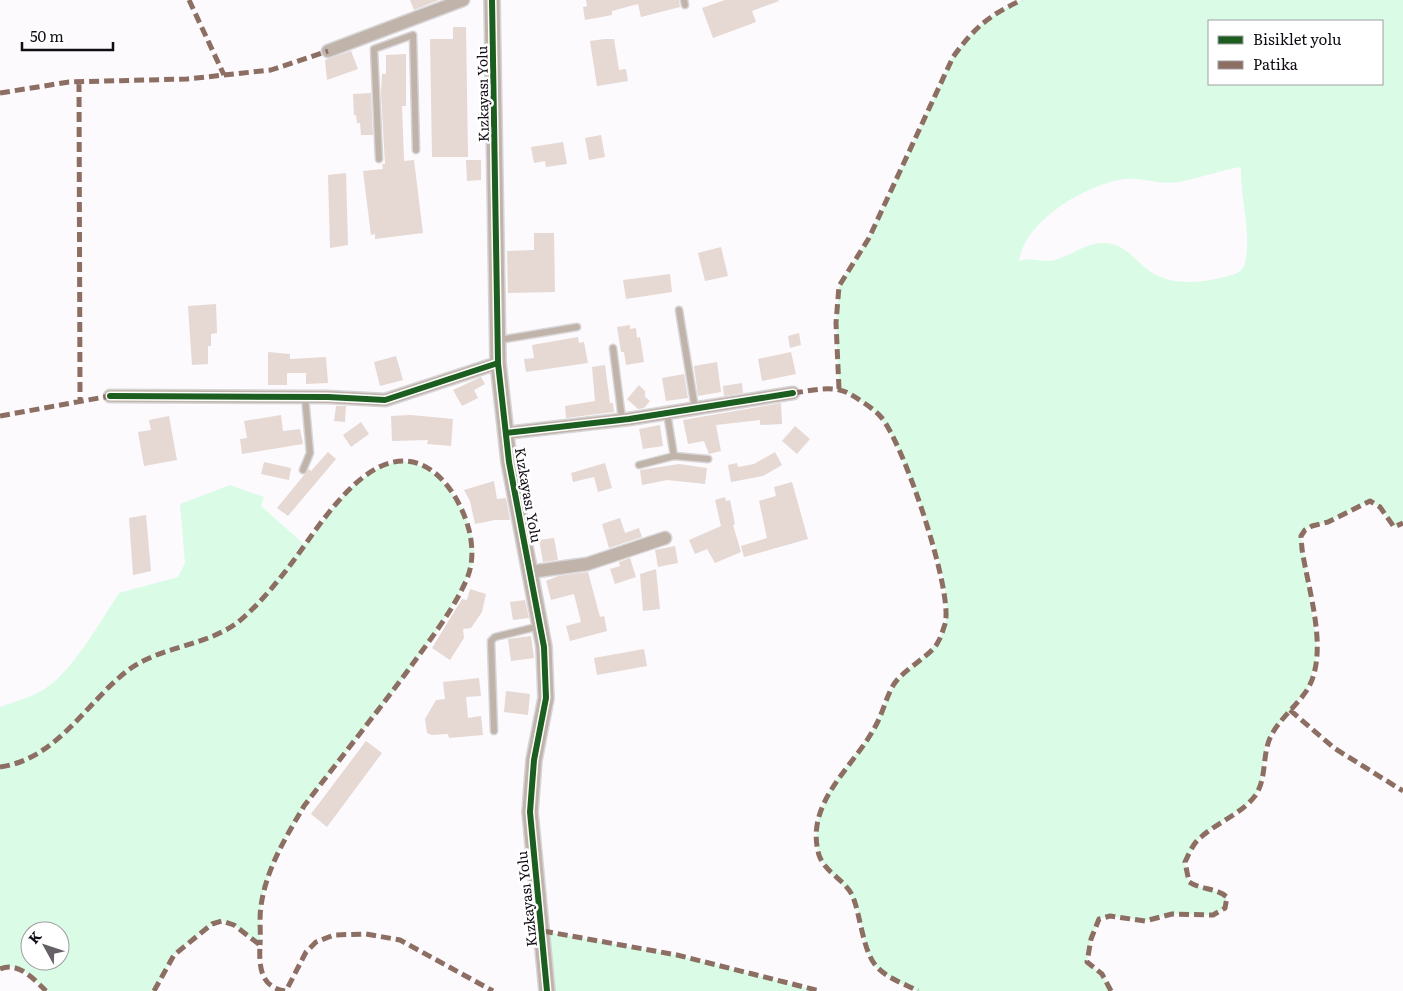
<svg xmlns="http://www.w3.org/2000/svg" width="1403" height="991" viewBox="0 0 1403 991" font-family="Literata,serif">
<rect width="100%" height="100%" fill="#fcfafd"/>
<path fill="#dafbe6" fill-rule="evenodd" d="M1022,0H1403V523L1394,527L1380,507L1370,501L1328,522L1312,526L1305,530L1301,536L1318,653L1307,689L1272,732L1265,748L1261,782L1256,794L1247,804L1200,837L1185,862L1189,882C1202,890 1216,888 1227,897L1225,908L1213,915L1172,914L1145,921L1110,916L1099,919L1091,939L1087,962L1102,974L1111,991C1063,991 1016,991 968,991C953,991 932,991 918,991C907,988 878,972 872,962C863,947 863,925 857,909C847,881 821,873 817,844C811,798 852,764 874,728C883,714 885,696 896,683C912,661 942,650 946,620C951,578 927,522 912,483C894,439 886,409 839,389L836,323L839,286L869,238L953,57C974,28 989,15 1022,0ZM1209,21H1382V84H1209ZM1239,167L1241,168C1240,198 1252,233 1245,263C1242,274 1230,276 1221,278C1193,284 1164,286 1142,265C1130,254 1121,243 1103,243C1083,243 1068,259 1049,261C1038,261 1030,257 1019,261C1025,220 1088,183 1126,179C1142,177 1160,185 1179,182C1199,178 1219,171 1239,167Z
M399,461C425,463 439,475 454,496C464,509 474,535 474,552C473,602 339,760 304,806C286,837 266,869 261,906C259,918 261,932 260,945L234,925L222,921L212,924L174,955L154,991H46C34,979 18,961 0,969V707C16,701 31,698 46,688C72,672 102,619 119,593L178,577L185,563L180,504L230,485L264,497L261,506L305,545C331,511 355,471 399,461ZM30,931H60V961H30Z
M543,931L677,955L820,991H547Z"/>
<path fill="#e6d8d3" d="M410,0H439L414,10Z
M586,0H679L680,7L641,17L638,4L612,11V15L585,20L583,7L587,6Z
M725,0H778L779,1L752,11L756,22L713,38L702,8Z
M453,27H466L468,157H432L430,39H453Z
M605,39H614L619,70L626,69L628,81L597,86L590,41Z
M351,51L358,69L327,80L325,60Z
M406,54V106H402L404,161L414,160L423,233L375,239V234L371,235L363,171L383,169L382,164H385L381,93L382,74H386V55Z
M371,93L373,135H361L360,123H357L356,115H354L353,94Z
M601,135L605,157L589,160L585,138Z
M563,142L567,164L546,167L545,161L534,163L531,147Z
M466,160H481V180L467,181Z
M346,173L348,245L330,248L328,175Z
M534,233H554L555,292L508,293L507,251L534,250Z
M721,247L728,276L705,281L698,253Z
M670,274L672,292L626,299L623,280Z
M216,304L217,333L211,334V346H208V364L192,365L188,306Z
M630,325V329L636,328L637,338L640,337L644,362L626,365L624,352H621L617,327Z
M799,333L801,345L790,348L788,336Z
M578,337L579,343L584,342L588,363L526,372L524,359L534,358L532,345Z
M268,352L290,354V359L326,357L328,383L306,384V373H287V385H268Z
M791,352L796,374L762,381L758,359Z
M396,356L403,380L380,386L374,362Z
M717,362L721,392L698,396L694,366Z
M605,365L610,403H613L614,412L566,418L565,406L595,401L592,367Z
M684,374L688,398L666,401L662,378Z
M481,377L485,384L474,390L478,398L462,406L453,390Z
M742,383L743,393L724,396L723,386Z
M639,385L645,391V397L650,401L644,408L638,409L627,399Z
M781,403L782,424L760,425V420L716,425L721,451L709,454L704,441L688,444L683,420Z
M336,406H346L345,422L334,421Z
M281,415L283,431L300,429L303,444L242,454L240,439L247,438L244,421Z
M411,415L453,419L451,446L427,444L428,440L392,441L391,416Z
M169,416L177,460L144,466L138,432L151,430L149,420Z
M361,422L369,434L351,447L343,435Z
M660,425L663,446L643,449L639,429Z
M795,426L810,439L797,454L782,441Z
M328,452L336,459L288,516L277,508L309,469L311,471Z
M775,452L782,465L763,476L731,482L728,465L737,463L738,467L754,464Z
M264,462L291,468L289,480L261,474Z
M605,463L612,488L598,492L594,477L573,482L571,473Z
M679,464L707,468L705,484L667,480L642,485L640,470Z
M494,481L497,499L506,498L510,520H495L475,524L470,501L464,490Z
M792,482L808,539L744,557L741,546L767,538L759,501L776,496L774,487Z
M725,497L726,501L730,500L735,524L733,525L741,552L715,563L707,549L695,554L689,540L721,526L715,500Z
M146,515L151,571L133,575L129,518Z
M620,518L625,533L639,528L642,537L609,548L602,524Z
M554,538L558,560L543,562L539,540Z
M675,546L678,563L658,567L655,550Z
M630,558L636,577L615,584L610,569L620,566L619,562Z
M656,569L660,609L643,611L640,574Z
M588,572L600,617L604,616L607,631L570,641L566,626L581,622L574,594L551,600L546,581L558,576Z
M470,589L486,594L482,612L471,628L463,629L464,638L450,660L432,648L462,599L467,600Z
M525,600L529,618L513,620L510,602Z
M531,636L534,658L511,661L508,639Z
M644,649L647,666L597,675L594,658Z
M479,678L481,696L466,697L468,718L481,716L483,735L449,738L448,734L432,735L427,733L425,719L436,700L445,699L443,682Z
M506,691L530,694L528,715L504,712Z
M366,741L382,753L327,827L311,814Z"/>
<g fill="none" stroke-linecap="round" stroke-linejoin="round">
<defs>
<path id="service" d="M684,0L685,5
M379,159L374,49L413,35L416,150
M679,310L695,408
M499,340L577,327
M613,348L622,419
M667,413L674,456
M639,465L674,456L708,459
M303,470L310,453L305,397
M494,731L491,641L495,637L540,626"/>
<path id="minor" d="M328,51L463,0
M110,396L328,397L385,400L498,363
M506,433L629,419L793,393
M530,572L587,564L665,538"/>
<path id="tertiary" d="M492,0L498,363L509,462L544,647L546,698L534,760L530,812L547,991"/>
</defs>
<use href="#service" stroke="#d7d5d7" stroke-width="9"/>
<use href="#minor" stroke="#d7d5d7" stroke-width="15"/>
<use href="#tertiary" stroke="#d7d5d7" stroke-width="18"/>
<use href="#service" stroke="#c0b3a9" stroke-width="6"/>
<use href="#minor" stroke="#c0b3a9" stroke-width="12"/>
<use href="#tertiary" stroke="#c0b3a9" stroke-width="15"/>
<path stroke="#8d6e63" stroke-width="5" stroke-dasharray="10 5" stroke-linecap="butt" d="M189,0L224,75
M79,82L80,400
M0,93L69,82L187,79L271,70L328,51
M839,389L836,323L839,286L869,238L953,57C974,28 989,15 1022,0
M793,393C812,391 832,384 850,394C860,400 873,408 881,417C903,442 954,592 945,624C943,630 941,637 938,642C932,655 904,669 894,684C886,697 883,713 875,727C853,768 804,803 819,855C825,873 846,880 853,897C861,917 863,954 878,968C889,979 905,984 918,991
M0,416L110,396
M1290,710L1334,748L1403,791
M0,767C57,759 86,703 127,671C162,644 212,647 244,617C263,600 279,580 294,560C323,521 378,428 435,473C453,488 465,512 470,534C473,551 473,565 466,581C452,612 429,641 409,669C375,715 339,760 304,806C286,837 266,869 261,906C259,918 261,932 260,945
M543,931L677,955L820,991
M0,969C18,961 34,979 46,991
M154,991L174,955L212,924L222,921L234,925L260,945C259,966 260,987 285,991L288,987L306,952L316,942L334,935L366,934L400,940L493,991
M1111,991L1102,974L1087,962L1091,939L1099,919L1110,916L1145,921L1172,914L1213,915L1225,908L1227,897C1216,888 1202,890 1189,882L1185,862C1189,854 1193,843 1201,837C1218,822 1241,814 1255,796C1267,779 1262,756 1270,738C1278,720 1296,707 1307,690C1330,653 1308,590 1302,549L1301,536L1305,530L1312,526L1328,522L1370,501L1380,507L1394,527L1403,523"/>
<defs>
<path id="cycleway" d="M492,0L498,363L509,462L544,647L546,698L534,760L530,812L547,991
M110,396L328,397L385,400L498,363
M506,433L629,419L793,393"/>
</defs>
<use href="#cycleway" stroke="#fff" stroke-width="9"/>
<use href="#cycleway" stroke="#1b5e20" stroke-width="6"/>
</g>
<g text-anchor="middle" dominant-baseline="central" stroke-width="5" stroke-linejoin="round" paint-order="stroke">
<g font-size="14" fill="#120d15" stroke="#fff">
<text transform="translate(482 94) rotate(-91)">Kızkayası Yolu</text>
<text transform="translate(529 495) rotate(80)">Kızkayası Yolu</text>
<text transform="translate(526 899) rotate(-96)">Kızkayası Yolu</text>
</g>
</g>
<rect x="1208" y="20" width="175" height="65" fill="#ffffff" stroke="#a09ea1"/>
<rect x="1218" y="36" width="25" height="8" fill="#1b5e20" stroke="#a09ea1"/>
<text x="1253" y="45" font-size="15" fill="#120d15">Bisiklet yolu</text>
<rect x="1218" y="61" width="25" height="8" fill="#8d6e63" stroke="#a09ea1"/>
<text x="1253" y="70" font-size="15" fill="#120d15">Patika</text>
<g transform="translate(45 946) rotate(310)"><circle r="24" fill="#ffffff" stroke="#a09ea1"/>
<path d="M0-4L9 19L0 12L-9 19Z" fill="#646066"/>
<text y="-8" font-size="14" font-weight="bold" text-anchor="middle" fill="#120d15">K</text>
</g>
<path d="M22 42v8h91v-8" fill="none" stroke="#120d15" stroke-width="2.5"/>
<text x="30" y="42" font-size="15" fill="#120d15" stroke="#ffffff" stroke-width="4" paint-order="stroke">50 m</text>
</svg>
